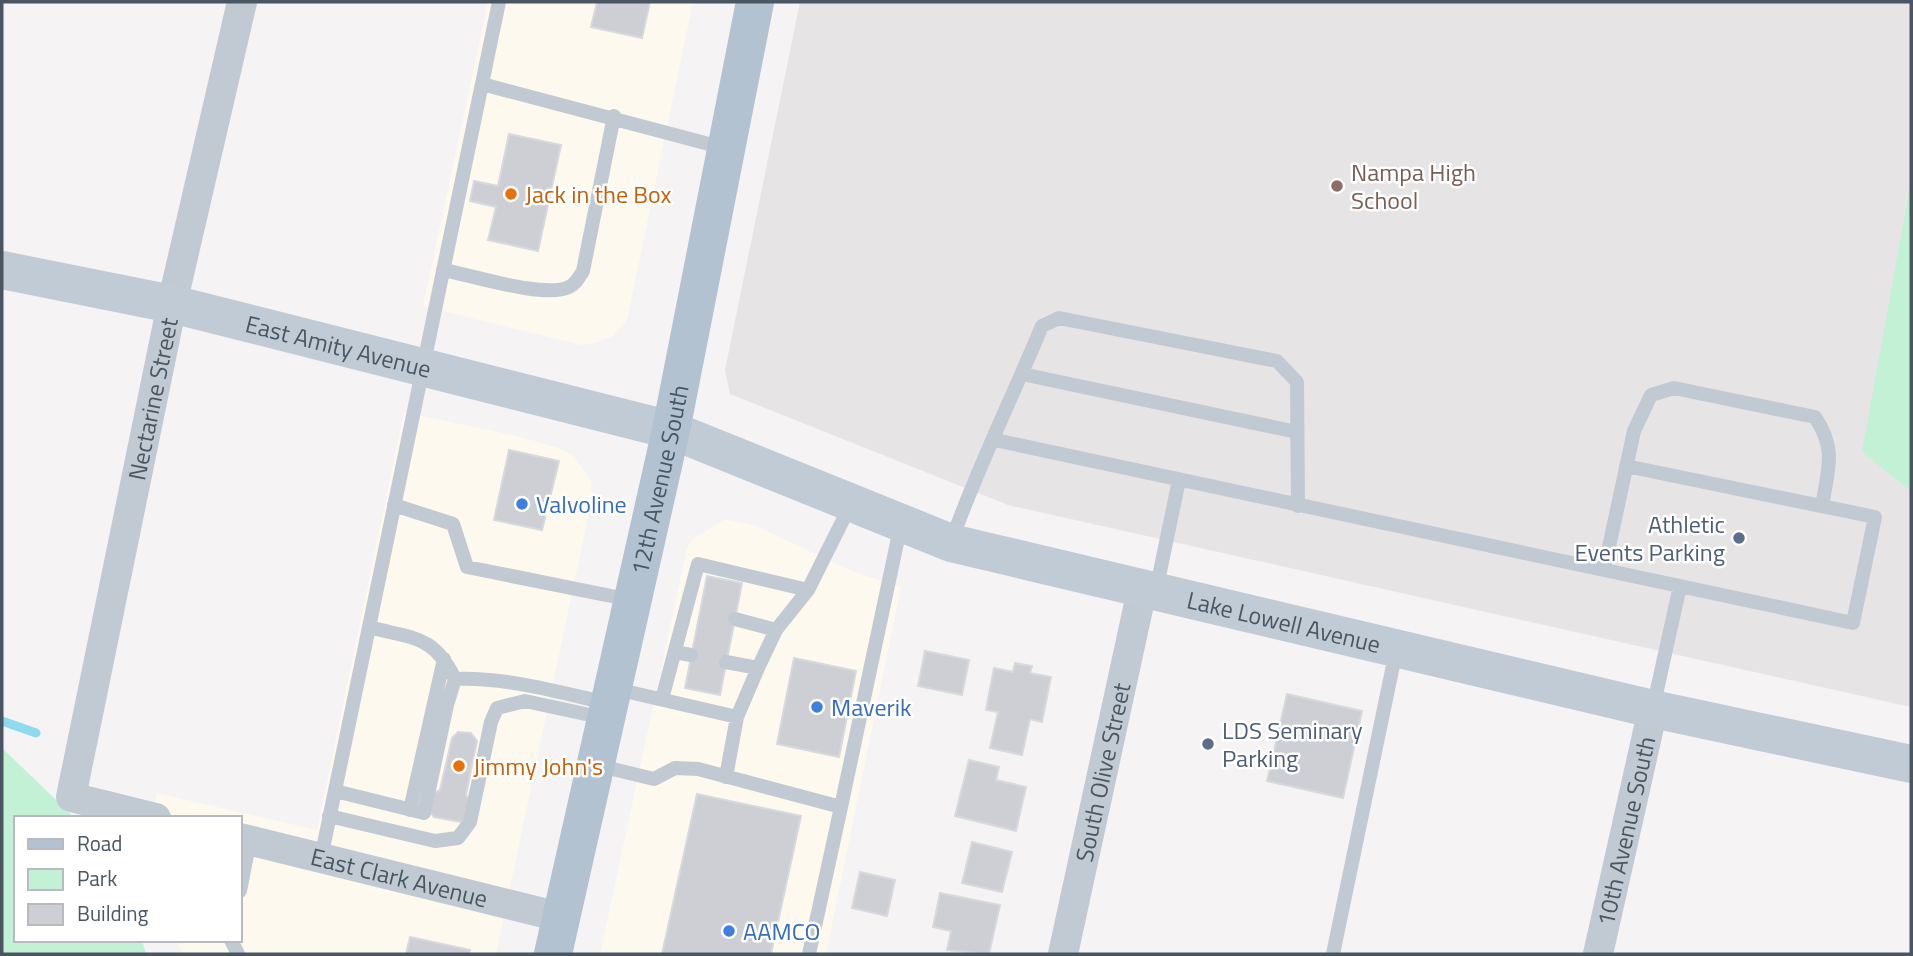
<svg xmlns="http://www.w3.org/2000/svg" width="1913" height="956" viewBox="0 0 1913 956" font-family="'Titillium Web',sans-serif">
<rect width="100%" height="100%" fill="#f5f3f3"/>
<path fill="#fdf9ef" d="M488,2H693L627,320L613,336L595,343L581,345L423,306Z
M404,412L517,436L559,448L574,456L591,481L592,498L496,954H183L176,940H240V818H151L157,793L317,830Z
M725,519L754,525L854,572L901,587L826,954H600L687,548L692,540Z"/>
<path fill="#e6e4e5" d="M800,2H1911V707L1008,505L730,394L725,370Z"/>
<path fill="#c3f1d5" d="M1911,181V491L1862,452Z
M2,748L75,818H16V940H142L146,954H2Z"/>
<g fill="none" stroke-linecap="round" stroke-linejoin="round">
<path stroke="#90daee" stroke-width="9" d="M2,721L36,733"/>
</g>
<path fill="#cdcfd5" stroke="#d7d9de" stroke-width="2" d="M597,2H650L642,38L591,27Z
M509,134L561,145L538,251L488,240L496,207L470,201L474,181L498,186Z
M509,450L559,461L542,530L494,520Z
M707,576L742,583L720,695L685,688Z
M925,651L969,660L962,695L918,686Z
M794,658L856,671L839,757L777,744Z
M1015,663L1032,666L1030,673L1051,677L1042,722L1030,719L1022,755L990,748L998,712L986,710L994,668L1013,672Z
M1287,694L1362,711L1343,798L1267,781Z
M458,732L471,733L477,741L466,795L471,802L468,819L461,822L434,817L429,810L432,794L440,790L452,738Z
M969,760L999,767L996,780L1026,787L1016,831L955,816Z
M697,794L801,816L771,954H662Z
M972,842L1012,852L1002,892L962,883Z
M860,872L895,880L887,916L852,908Z
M940,893L1000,905L989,954L947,950L951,931L933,927Z
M410,937L470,950L469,954H406Z"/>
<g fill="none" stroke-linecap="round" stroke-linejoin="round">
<path stroke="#c1cad2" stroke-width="14" d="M482,84L724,148
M443,270C472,275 544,299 569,287C576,284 579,277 583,271L614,116
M1022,374L1297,432
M995,440L1853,623L1875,517L1626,466
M394,505L453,524L467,567L631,600
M951,542C977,469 1012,398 1042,326L1059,318L1277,361L1297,382L1298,506
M1604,570L1634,431L1651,395L1674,388L1815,417C1837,450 1828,469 1822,506
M1156,591L1179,480
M735,619L776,630
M675,652L691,655
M726,662L758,668
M455,679C506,677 558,692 607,703
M616,689L737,717
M662,699L698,564L808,590
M1653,708L1680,586
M596,765L654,779L675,768L698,769L841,807L809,954
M726,777L737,717L758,668L776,630L808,590L851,504
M335,791L424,813L447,705L455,679C433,634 413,639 369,627
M841,807L901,524
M410,810L444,659
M329,816L435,841L458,838L470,822L491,722L497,708L525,701L604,718
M321,858L499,2
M240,891L250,840
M231,940L238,954
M1333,954L1396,651"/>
<g stroke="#c1cad2" stroke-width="30">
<path id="s1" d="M156,818L71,797L172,304L242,2"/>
<path id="s2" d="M240,838L560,917"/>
<path id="s3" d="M1063,954L1142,590"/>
<path id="s4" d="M1598,954L1653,709"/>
</g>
<path stroke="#c1cbd6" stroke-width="38" id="s5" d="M2,270L172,304L671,430L951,543L1653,709L1911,764"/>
<path stroke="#b3c2d1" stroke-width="38" id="s6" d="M553,954L671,430L755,2"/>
</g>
<circle fill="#8d6e63" stroke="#fff" stroke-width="2.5" cx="1337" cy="186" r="7"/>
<g fill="#e8710a" stroke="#fff" stroke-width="2.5">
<circle cx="511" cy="194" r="7"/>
<circle cx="459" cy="766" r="7"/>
</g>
<g fill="#3f7fe0" stroke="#fff" stroke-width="2.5">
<circle cx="522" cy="504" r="7"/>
<circle cx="817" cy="707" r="7"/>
<circle cx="729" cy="931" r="7"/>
</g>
<g fill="#5c6f8a" stroke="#fff" stroke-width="2.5">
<circle cx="1739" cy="538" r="7"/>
<circle cx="1208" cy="744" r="7"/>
</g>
<g text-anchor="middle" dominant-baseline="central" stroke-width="5" stroke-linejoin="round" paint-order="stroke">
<g font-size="24" fill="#785e54" stroke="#fff" text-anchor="start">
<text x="1351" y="172">Nampa High<tspan x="1351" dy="28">School</tspan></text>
</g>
<g font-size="24" fill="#c56008" stroke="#fff" text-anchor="start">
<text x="525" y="194">Jack in the Box</text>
<text x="473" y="766">Jimmy John's</text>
</g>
<g font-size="24" fill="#4a5661" stroke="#fff">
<text stroke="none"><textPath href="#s5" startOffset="345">East Amity Avenue</textPath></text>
<text stroke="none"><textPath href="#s1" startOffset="494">Nectarine Street</textPath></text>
<text stroke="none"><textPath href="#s6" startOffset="486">12th Avenue South</textPath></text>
<text stroke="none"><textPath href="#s5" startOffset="1332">Lake Lowell Avenue</textPath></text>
<text stroke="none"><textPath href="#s3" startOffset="186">South Olive Street</textPath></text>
<text stroke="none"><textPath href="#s4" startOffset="126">10th Avenue South</textPath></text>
<text stroke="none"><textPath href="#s2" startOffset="164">East Clark Avenue</textPath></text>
</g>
<g font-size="24" fill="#366cbe" stroke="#fff" text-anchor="start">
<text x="536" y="504">Valvoline</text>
<text x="831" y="707">Maverik</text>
<text x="743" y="931">AAMCO</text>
</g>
<g font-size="24" fill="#4e5e75" stroke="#fff" text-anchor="end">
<text x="1725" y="524">Athletic<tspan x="1725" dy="28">Events Parking</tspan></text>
<text x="1222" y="730" text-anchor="start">LDS Seminary<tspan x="1222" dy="28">Parking</tspan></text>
</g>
</g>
<rect width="1913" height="956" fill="none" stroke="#4a5661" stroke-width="7"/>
<rect x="14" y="816" width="228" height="126" fill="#ffffff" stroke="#b7bbc0" stroke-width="2"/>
<rect x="28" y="839" width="35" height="10" fill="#b3c2d1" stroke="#b7bbc0" stroke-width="2"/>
<text x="77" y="851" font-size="21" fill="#4a5661">Road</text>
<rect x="28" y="869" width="35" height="21" fill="#c3f1d5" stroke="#b7bbc0" stroke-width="2"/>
<text x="77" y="886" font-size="21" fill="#4a5661">Park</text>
<rect x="28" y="904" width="35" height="21" fill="#cdcfd5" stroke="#b7bbc0" stroke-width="2"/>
<text x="77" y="921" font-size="21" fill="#4a5661">Building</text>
</svg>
